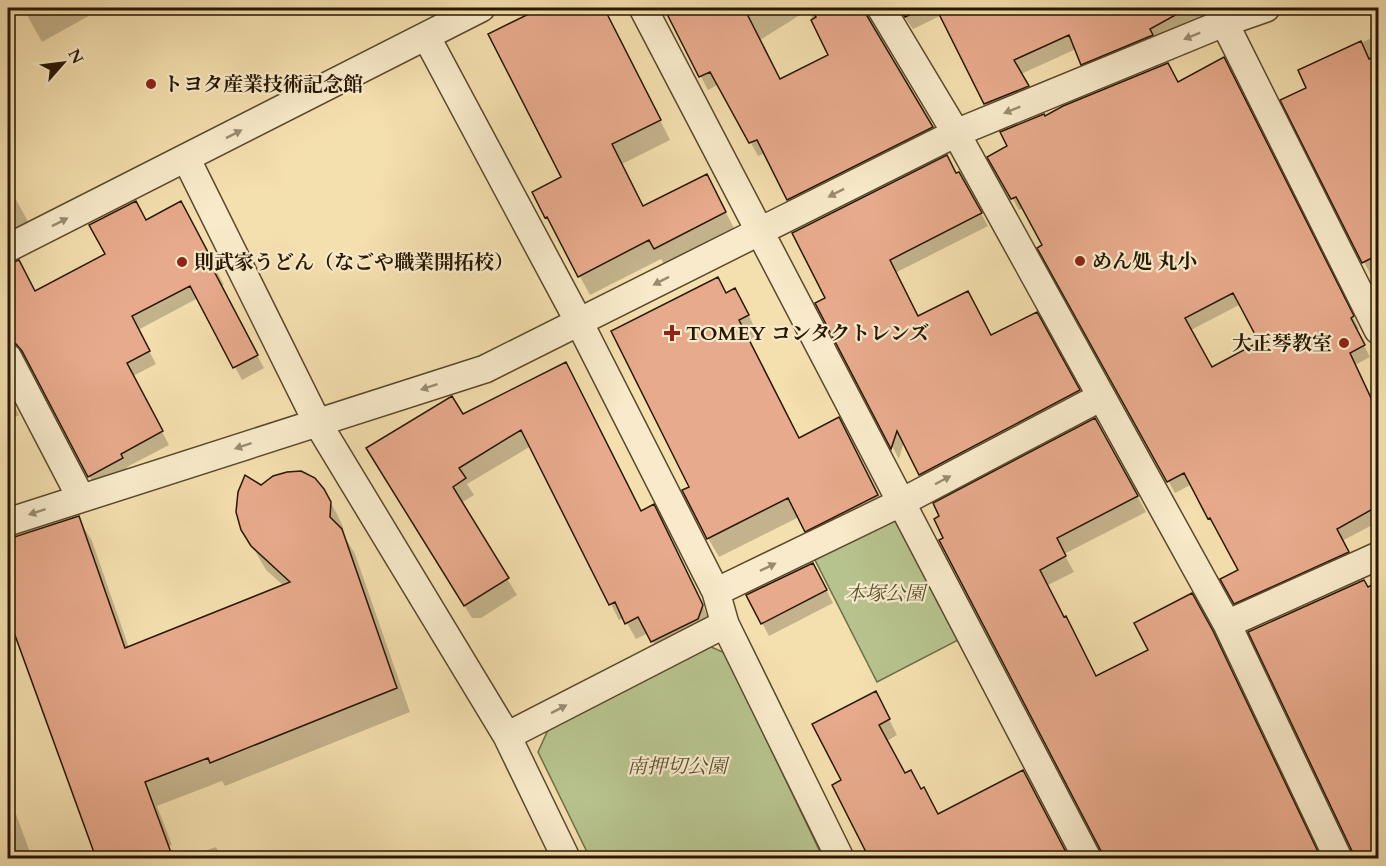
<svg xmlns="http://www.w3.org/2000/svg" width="1386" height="866" viewBox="0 0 1386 866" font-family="Cardo,'Noto Serif JP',serif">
<rect width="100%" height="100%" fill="#f4dfae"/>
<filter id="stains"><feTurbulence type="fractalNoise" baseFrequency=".00333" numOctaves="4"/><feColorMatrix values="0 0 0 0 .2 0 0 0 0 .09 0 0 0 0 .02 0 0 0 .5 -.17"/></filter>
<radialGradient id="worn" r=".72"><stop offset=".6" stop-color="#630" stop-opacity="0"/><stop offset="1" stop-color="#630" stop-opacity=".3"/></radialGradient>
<path fill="#b7c38e" stroke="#6f6d48" stroke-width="1.5" d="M887,518L902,521L962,638L877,682L812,554Z
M709,646L725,653L823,858H590L538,752L548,730Z"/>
<path fill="#0003" fill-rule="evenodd" d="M23,8H103L42,42Z
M544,8H604L670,140L622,164L643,207L707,176L736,232L666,267L661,259L590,295L534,192L563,178L491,34Z
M665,8H881L874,14L872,23L874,30L939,141L796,212L765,153L758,156L719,84L708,90ZM808,10L830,55L781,81L760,40Z
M898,8H1219L1089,77L1076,49L1021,74L1035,100L993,117L942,15L913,29Z
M1378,35V278L1374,281L1282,100L1308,89L1300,71Z
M1230,71L1359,329L1356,330L1370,357L1355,365L1375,407L1378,409V522L1342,541L1354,564L1242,615L1222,580L1240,571L1192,484L1175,493L1039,248L1044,246L1024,208L1019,210L989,157L1010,147L1044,118ZM1241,304L1261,343L1211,369L1191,330Z
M959,174L988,226L895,273L918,318L991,337L1036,314L1086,403L927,487L904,441L899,459L817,304L827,299Z
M8,185L31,227L8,247Z
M188,216L224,285L221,286L264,368L242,380L198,298L138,330L156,364L133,376L169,445L127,467L129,472L96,489L30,362L25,357L17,355L8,358V264L18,262L35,293L107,255L146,222Z
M726,295L746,309L758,335L749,340L799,439L849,438L889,513L817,550L799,517L719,557L708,538L691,487Z
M565,364L641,513L663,522L711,623L662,658L648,633L636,639L624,618L619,620L531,446L467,484L474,495L461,503L517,595L481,618H472L377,464L462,416Z
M8,393L19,415L8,421Z
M1095,420L1146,512L1064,554L1074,572L1048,585L1096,677L1294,811L1311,858H1104L1102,850L941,541Z
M262,487L323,489L337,514L343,527V534L355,554L410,712L225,786L222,781L157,806L172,845L135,858H100L92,846L8,611V542L78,518L92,541L129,648L284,586L266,570L242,529Z
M820,577L833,603L769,636L762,623Z
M1378,586V858H1355L1354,851L1368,589Z
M884,709L897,735L887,741L905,775L921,790L938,816L1032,788L1069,858H872L865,846L843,781Z
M8,792L32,858H8Z
M216,847L222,858H184Z"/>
<path fill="#e7aa8c" stroke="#271701" stroke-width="1.5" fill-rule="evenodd" d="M541,8H604L661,120L612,144L643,206L707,174L726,212L654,249L649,240L578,277L547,217L545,218L532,192L561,177L488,34Z
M664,8H744L780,79L828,55L811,20L816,17L810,8H865L867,16L933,127L787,200L757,140L749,143L710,72L699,77Z
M899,8H924L905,17Z
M936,8H1188L1150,29L1153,35L1081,65L1069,35L1014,60L1029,86L984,104Z
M1361,41L1369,59L1378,55V255L1362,263L1280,100L1306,88L1298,70Z
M1224,57L1354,316L1351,318L1365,345L1350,353L1378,413V506L1337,529L1349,552L1234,604L1220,579L1238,570L1210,518L1208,519L1184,473L1167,482L1037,248L1042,245L1016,197L1011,199L987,157L1007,146L1000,132L1044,114L1045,116L1063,106L1168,63L1178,82ZM1233,293L1259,342L1212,367L1185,318Z
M947,155L956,173L959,172L982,213L890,260L918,316L968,291L991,335L1037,312L1080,390L919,475L897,431L891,449L815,303L825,298L792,233Z
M136,201L146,220L181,201L218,271L215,273L258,355L233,368L190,286L132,316L150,351L127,363L163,431L121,454L123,458L88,477L22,351L16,344L8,342V264L19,260L35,291L105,254L89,225Z
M718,277L726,293L735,288L749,315L739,320L799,438L839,417L878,495L805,532L788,498L707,539L682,490L689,487L611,331Z
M566,362L641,511L654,504L703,605L698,619L651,642L638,617L625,624L615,602L609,605L521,430L459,468L466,478L453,487L509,578L464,606L366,448L452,396L463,414Z
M1095,418L1138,496L1057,538L1066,556L1040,570L1064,617L1066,616L1096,676L1148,650L1134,623L1192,593L1213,631L1321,858H1103L1101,851L939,540L943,538L934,519L939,516L933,503Z
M301,471L315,478L324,489L331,502L330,517L342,529L397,688L210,763L208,758L145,782L173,858H96L8,616V539L79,516L125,648L290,582L251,546L241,530L236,512L238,492L245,475L261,485L273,476L287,472Z
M813,563L827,590L761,624L746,595Z
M1364,580L1368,587L1378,582V858H1354L1352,851L1248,632Z
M876,691L890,719L879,725L905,773L911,770L921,789L924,787L938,814L1023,770L1069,858H869L832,785L841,780L812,724Z"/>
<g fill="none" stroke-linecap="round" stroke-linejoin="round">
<defs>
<path id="street" d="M643,8L1087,858
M881,8L956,133L1227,624L1338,858
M1217,8L1378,330
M426,36L579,322L716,592L725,624L840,858
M186,158L317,422L507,736L566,858
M8,248L481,8
M8,358L81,498
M8,522L485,369L956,133L1226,22L1266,8
M716,592L902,502L1101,397
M1227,624L1378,556
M507,736L725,624"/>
</defs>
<use href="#street" stroke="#5a492c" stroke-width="30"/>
<use href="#street" stroke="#f8eaca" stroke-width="27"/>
</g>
<defs><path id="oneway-solid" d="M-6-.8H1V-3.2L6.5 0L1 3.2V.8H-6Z" transform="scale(1.5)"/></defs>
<g fill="#9a8b70">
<use href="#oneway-solid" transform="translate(1192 36) rotate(158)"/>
<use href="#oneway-solid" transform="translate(1012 110) rotate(158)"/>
<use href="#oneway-solid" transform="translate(234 134) rotate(-27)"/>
<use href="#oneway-solid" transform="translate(836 193) rotate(153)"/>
<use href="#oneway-solid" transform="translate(60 222) rotate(-27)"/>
<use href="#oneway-solid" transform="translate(661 281) rotate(153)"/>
<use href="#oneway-solid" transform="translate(429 387) rotate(162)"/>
<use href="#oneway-solid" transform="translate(243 446) rotate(162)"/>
<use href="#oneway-solid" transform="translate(943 480) rotate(-28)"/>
<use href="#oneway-solid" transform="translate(37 512) rotate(162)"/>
<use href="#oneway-solid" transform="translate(768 567) rotate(-26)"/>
<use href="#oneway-solid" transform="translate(559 709) rotate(-27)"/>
</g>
<g fill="#8f2418" stroke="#f8eaca" stroke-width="2">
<circle cx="151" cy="84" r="6"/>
<circle cx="1080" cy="261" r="6"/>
<circle cx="182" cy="262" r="6"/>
<path d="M669 324h6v6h6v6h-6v6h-6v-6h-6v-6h6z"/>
<circle cx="1344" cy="343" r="6"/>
</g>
<g text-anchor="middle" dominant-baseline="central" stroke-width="4.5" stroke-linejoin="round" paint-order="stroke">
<g font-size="20" font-weight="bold" fill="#271701" stroke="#f8eaca" text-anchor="start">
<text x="163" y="84">トヨタ産業技術記念館</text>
<text x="1092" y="261">めん処 丸小</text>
<text x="194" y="262">則武家うどん（なごや職業開拓校）</text>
<text x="686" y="333">TOMEY コンタクトレンズ</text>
<text x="1332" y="343" text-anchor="end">大正琴教室</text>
</g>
<g font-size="20" font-style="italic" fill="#595332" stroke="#f8eaca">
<text x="885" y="593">本塚公園</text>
<text x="677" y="766">南押切公園</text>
</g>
</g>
<rect width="1386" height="866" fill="none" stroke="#f4dfae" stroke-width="30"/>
<rect x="9" y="9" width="1368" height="848" fill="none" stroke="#271701" stroke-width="3"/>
<rect x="15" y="15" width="1356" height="836" fill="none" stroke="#271701" stroke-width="1.5"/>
<g transform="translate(63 63) rotate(62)" stroke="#f8eaca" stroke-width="4.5" paint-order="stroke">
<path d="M0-4.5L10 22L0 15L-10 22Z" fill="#271701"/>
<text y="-9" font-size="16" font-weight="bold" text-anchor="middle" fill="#271701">N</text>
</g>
<rect width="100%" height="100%" filter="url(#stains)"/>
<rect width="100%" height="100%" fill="url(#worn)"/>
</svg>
